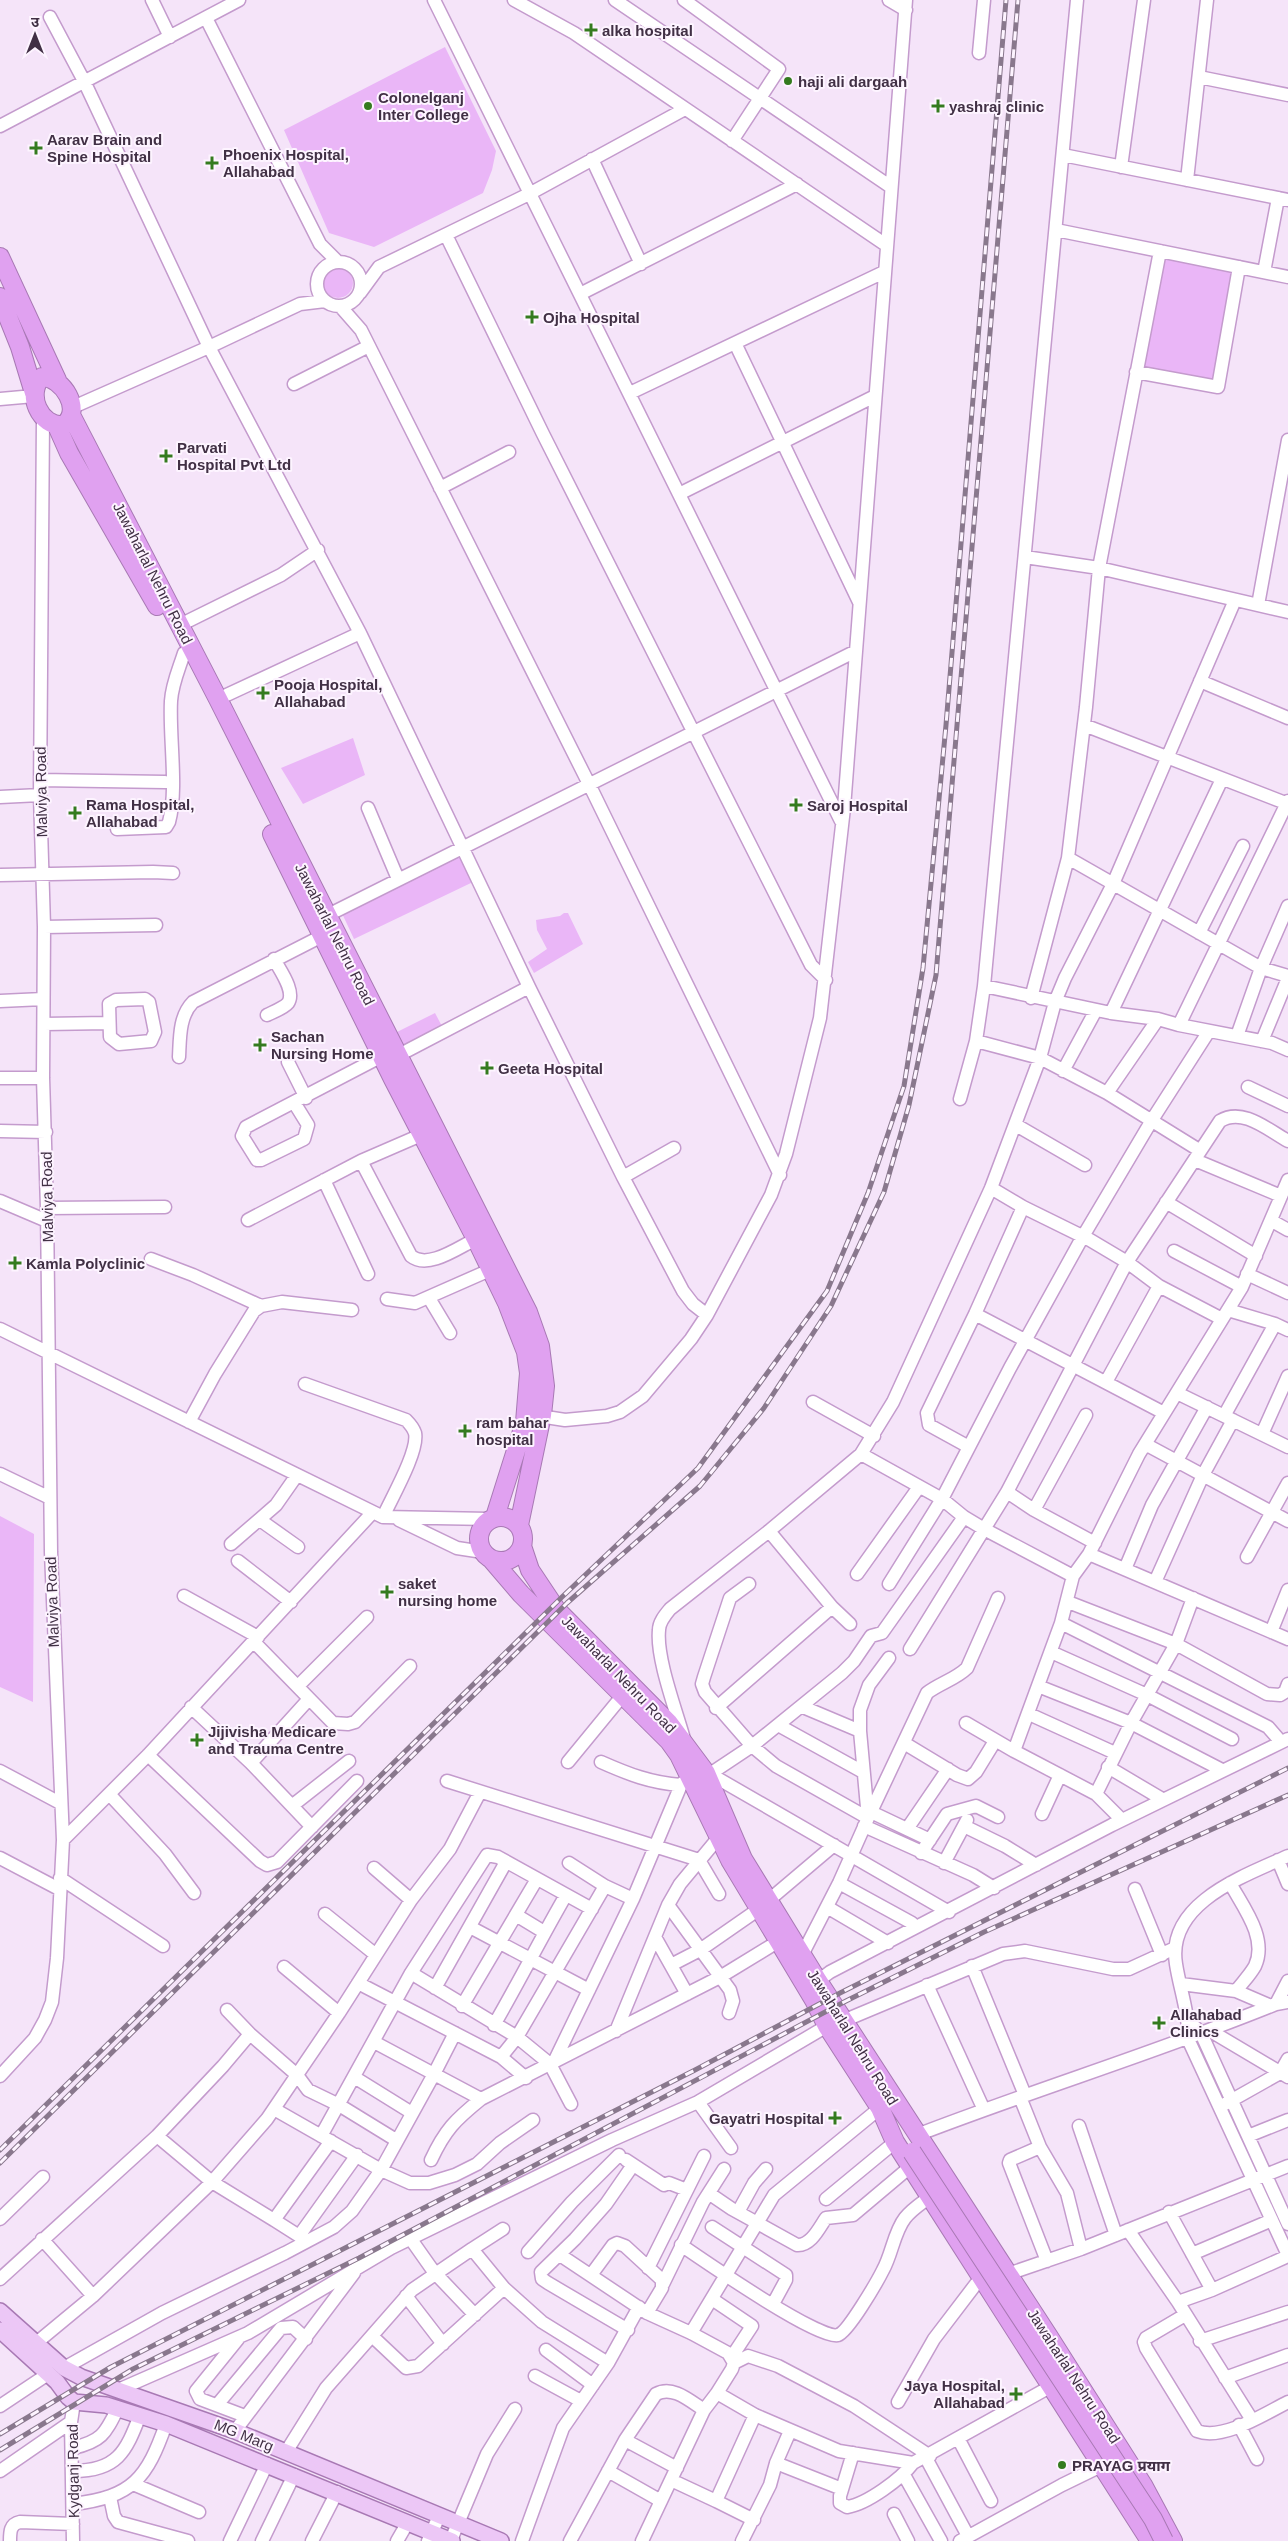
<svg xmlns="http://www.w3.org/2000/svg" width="1288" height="2541" viewBox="0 0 1288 2541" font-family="Arial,'Noto Sans Devanagari',sans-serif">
<rect width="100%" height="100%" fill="#f5e4f9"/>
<path fill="#eab6f7" d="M445,47L496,151L492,170L483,193L374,247L329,233L284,130Z
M1160,251L1239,267L1218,387L1136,372Z
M323 283a15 15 0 1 1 30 0a15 15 0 1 1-30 0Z
M353,738L365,775L303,804L281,768Z
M458,852L473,882L354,939L340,909Z
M564,913H568L583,944L534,973L528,962L547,949L537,930L536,920L560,916Z
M435,1013L444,1030L402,1051L393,1034Z
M0,1516L34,1534L33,1702L0,1687Z"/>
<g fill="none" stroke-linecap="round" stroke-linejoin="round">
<defs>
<path id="minor" d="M152,0L170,37
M434,0L841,821
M514,0L574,33L886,245
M615,0L891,187
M684,0L779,69L732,141
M889,0L906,10
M50,17L84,81L209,347L360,633L529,987L623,1177L683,1291L693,1304L707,1315
M206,18L320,244L338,262
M979,53L984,0
M1199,77L1288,95
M0,126L239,0
M1063,155L1288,200
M592,159L641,264
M1121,167L1144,0
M1187,180L1207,0
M1056,230L1288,277
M446,235L543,434L811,965L826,980
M317 284a22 22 0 1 1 44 0a22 22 0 1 1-44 0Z
M1264,272L1278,198
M360,293L379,267L529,194L685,109
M580,294L797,184
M340,306L361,330L589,784L780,1175
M735,343L859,602
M1136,372L1218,387L1239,267
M294,384L369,346
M630,393L884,272
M0,399L34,396
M71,408L209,347L300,304L325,301
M440,488L509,452
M679,494L875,396
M1025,557L1099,568L1288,612
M1258,605L1288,440
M180,625L281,575L318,550
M1200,681L1288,718
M218,699L360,633
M1084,725L1288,804
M40,780L165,782
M0,797L40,795
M368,808L398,879
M117,829L166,827L169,822C178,789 169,737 171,701C172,684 179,669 184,653
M1068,858L1261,968L1288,976
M0,875L153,872L173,873
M326,916L856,651
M44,927L156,925
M1199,933L1243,846
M984,986L1111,1013L1158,1019L1179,1025L1272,1043L1288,1050
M1031,998L1068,858L1086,707L1099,568L1160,251
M116,1000L145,999L149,1002L155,1032L151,1041L119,1044L110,1037L109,1004Z
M0,1001L43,999
M1111,1013L1222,779
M267,1015C273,1012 284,1008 288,1003C296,991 279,969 274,959
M44,1024L108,1023
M1179,1025L1288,801
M1237,1036L1261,968L1288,906
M976,1041L1040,1058L1107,1093L1158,1019
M1262,1041L1288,978
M397,1056L529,987
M179,1057C180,1038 179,1016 193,1002L322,936
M288,1062L306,1098
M1063,1071L1096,1010
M0,1078H43
M1248,1087L1288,1106
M1107,1093L1199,1150
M960,1099L976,1041L984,986L1077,0
M295,1104L308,1125L304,1139L261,1160H257L242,1136L246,1127L382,1056
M1016,1125L1085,1165
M0,1131L46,1132
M1195,1160L1281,1196
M361,1161L411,1256C428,1270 459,1247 476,1239
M623,1177L674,1148
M324,1180L368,1274
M991,1188L1023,1207L1090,1240L1127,1262L1159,1286L1222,1319
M0,1201L47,1221
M1166,1202L1256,1256
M47,1208L165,1207
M248,1220L361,1161L421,1135
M1272,1221L1288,1230
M1174,1251L1242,1287
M151,1259L193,1275L261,1306L282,1302L352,1310
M1247,1274L1288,1293
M429,1298L450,1333
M387,1299L415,1303L490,1270
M975,1314L1164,1413
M1275,1324L1288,1330
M0,1329L383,1517L490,1519
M1106,1382L1159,1286
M305,1384L406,1420C410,1424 413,1427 415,1433C419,1451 391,1499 383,1517
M1177,1393L1288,1447
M813,1402L874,1436
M533,1415L565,1420L607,1416L620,1412L643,1396L691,1339L707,1315L771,1195L786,1154L820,1018L844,808L906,0
M1224,1416L1275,1324L1228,1310
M189,1422L215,1374L254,1311L261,1306
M1262,1434L1288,1376
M1145,1444L1288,1521
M969,1447L929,1425L927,1413L975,1314L1023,1207
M861,1454L942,1499L964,1517L984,1529L1073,1576
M0,1474L50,1498
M1007,1492L1034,1510L1095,1543
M1034,1510L1086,1415
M260,1520L298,1547
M399,1520L457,1548L483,1552
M769,1531L832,1607L850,1624
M231,1544L276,1505L297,1475
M1089,1554L1288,1639
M1247,1557L1288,1483
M238,1561L291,1602
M1125,1569L1152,1505L1207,1407
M857,1574L919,1487
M1155,1582L1203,1475L1233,1420
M749,1584L730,1598L704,1677L702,1684L705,1692L752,1746L776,1766L868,1818L927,1693C940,1683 956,1679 967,1668L998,1598
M889,1584L942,1499L1010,1368L1082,1238L1152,1120L1209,1031
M184,1596L258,1637
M1068,1602L1176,1644L1267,1694L1280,1695L1285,1692L1288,1684
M1061,1623L1268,1727L1281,1742
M1271,1632L1288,1590
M254,1642L333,1723L348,1724L355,1722L410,1666
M910,1649L1007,1492L1127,1262L1220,1121C1243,1107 1268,1130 1288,1141
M1051,1652L1147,1695L1232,1739
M298,1686L367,1617
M1038,1686L1131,1723L1222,1770
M191,1707L251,1763L312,1827
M803,1707L860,1731
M716,1708L832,1607
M1029,1714L1115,1753
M966,1723L1014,1751
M778,1725L863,1772
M684,1739C676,1710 656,1658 659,1630C659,1622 665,1615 670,1609L769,1531L861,1454L893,1402L991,1188L1040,1058L1055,1002L1065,978L1113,884L1235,600
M904,1743L957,1775L968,1779L976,1772L995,1741
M148,1755L260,1861L267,1865L277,1862L357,1781
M568,1762L623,1695
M601,1762C628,1774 651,1783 681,1785
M251,1763L309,1699
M1108,1767L1162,1799
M0,1771L60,1803
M710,1774L752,1746L842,1673L854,1661L871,1636L882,1633L964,1517
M447,1781L699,1860L719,1894
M1096,1794L1131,1723L1176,1644L1193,1598
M110,1795L165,1854L194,1893
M293,1805L349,1761
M871,1812L930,1840
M1042,1814L1060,1775
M1122,1820L1096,1794L1014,1751L1061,1623L1073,1576L1089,1554L1139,1454L1242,1287L1288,1180
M864,1826L973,1875L994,1888
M964,1826L1005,1846L1036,1865
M907,1829L948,1769
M63,1840L148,1755L373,1512
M921,1853L947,1814L976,1806L998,1817
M1288,1856C1244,1876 1166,1903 1176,1964C1180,1990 1189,2012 1188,2039L1288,2255
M0,1858L59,1889
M1278,1860L1288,1884
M569,1863L605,1886
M944,1863L967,1820
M374,1868L411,1900
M60,1878L163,1946
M839,1883L912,1923
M1135,1889L1162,1955
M769,1900L834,1845
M668,1905L730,1990L733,2001L729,2013
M827,1907L888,1943
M325,1914L376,1955
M516,1915L544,1932
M470,1927L589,1990
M655,1937L687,1994
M802,1955L839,1883L868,1818L860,1731V1710L869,1685L889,1658
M671,1965L700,1950L759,1909
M972,1966L1025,2095
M284,1967L339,2013
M411,1973L517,2037L550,2064L571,2104
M358,1983L501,2057
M1181,1984L1236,1991C1242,1983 1250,1975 1255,1966C1268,1938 1243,1907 1230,1883
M927,1985L984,2110
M811,1986L830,1972L1112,1825L1288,1739
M435,1988L506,1862
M1236,1991L1271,2006
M1276,2004L1288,1981
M462,2006L537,1879
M227,2010L250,2034L297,2075L308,2090L339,2105L396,2140
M843,2021L1003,1954L1025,1951L1113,1969H1129L1175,1948
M494,2025C519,1982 541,1938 566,1895
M1195,2027L1201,2033L1288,2224
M1209,2030L1288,2077
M616,2031L668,1905L680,1884L719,1837
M374,2042L434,2074L455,2033
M554,2062L633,1899L681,1785L689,1776L710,1774L949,1912
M0,2076L35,2038L45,2020L52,2002L57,1958L63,1840L51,1552L47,1208L43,1078L44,927L40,795L43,419
M354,2077L412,2113
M526,2078L501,2057L517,2037L605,1886L633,1899
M1020,2097L1040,2147L1067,2193L1081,2249
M698,2102L731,2148
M1225,2104L1280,2073L1288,2059
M274,2109L381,2170L410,2183H429L455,2175L477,2164L500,2143L533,2120
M1079,2126L1116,2235
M917,2135C1036,2089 1158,2052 1276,2004L1288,2002
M157,2136L212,2182L274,2220
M321,2136L411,1973L487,1855L498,1857L592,1909
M1248,2136L1288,2120
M1040,2147L1010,2160L1009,2163L1047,2261
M431,2160C445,2130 455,2120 481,2099L720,1977L779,1941
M626,2160L664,2185L669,2183L687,2190
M710,2194L732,2209L797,2245C811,2246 819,2228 826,2218L853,2215L910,2167
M826,2199L895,2142
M738,2212L754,2183L766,2169
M1169,2212L1212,2290
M0,2219L43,2177
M712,2227L786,2275V2280L773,2304
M1128,2230L1178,2302L1252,2420
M299,2236L357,2155
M410,2238L434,2272L475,2315
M42,2239L93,2296
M307,2241L274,2220L331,2141
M681,2245C703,2260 820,2341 838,2335C848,2332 877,2282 883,2270C892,2254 894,2232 905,2218C912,2209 922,2203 931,2196
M472,2249L503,2229
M528,2252L572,2202L619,2155
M1192,2254L1272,2220
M560,2255L647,2313L691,2333L728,2353L734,2363L732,2369L717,2393
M648,2268L704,2156
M1008,2274L1081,2249L1288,2166
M591,2275L613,2245L617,2243L625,2246L662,2280V2288L647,2313
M0,2279L157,2136L223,2066L250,2034
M663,2284L703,2202L724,2169
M406,2296L443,2344
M712,2299L752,2326L731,2358
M1178,2302L1212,2290L1288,2256
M1185,2315L1146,2338L1144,2342L1146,2348L1197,2431C1223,2441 1264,2414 1288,2402
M628,2330L548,2283L542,2279L541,2272L575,2239L606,2204L633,2165
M691,2333L774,2195L880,2108
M372,2336L406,2368L418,2366L504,2288
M238,2339L196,2391L200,2399L245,2416
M1200,2341L1288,2312
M35,2344L93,2296L212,2182L267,2119L339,2013L411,1900L450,1849L480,1792
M546,2350L593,2385
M734,2363L748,2356L778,2366L854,2406L930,2456
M64,2368L162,2313L285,2253L334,2227L352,2211L381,2170L434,2074L481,2099
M535,2376L581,2401
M1225,2378L1288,2355
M118,2390L248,2333L391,2248L612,2140L698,2102L827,2026
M898,2402L934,2339L982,2276
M217,2405L281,2328L293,2327L306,2339
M0,2406L48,2374
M1239,2425L1257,2459
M235,2431L354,2273
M625,2440L677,2468
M959,2440L991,2501
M73,2448C102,2441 105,2434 118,2408
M286,2452L326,2388L412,2290L472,2249L504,2288L542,2322L608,2363
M853,2453L840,2496V2503L847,2507C867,2504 901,2479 913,2463L1057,2383
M926,2458L968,2536
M776,2463L842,2489
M0,2471L71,2422
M73,2471C117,2471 126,2452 140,2415
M608,2471L661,2501
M904,2475L941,2541
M671,2480L716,2501L755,2415
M133,2484L199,2512
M110,2497L114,2516L118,2522L188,2541
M716,2501L754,2520
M73,2504C133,2497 147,2478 166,2424
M894,2514L908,2541
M451,2540L487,2454L515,2409
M10,2541C10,2532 10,2524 20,2522L73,2524
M73,2541L71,2422L74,2402
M230,2541L267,2464
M262,2541L294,2475
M312,2541L337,2492
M397,2541L408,2522
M428,2541L439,2516
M522,2541L563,2428L608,2363L639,2307
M570,2541L625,2440L656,2394C673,2385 690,2401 704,2410
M642,2541L704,2410L717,2393L755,2415L839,2451L913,2463
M742,2541L770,2485L776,2463L790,2431
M960,2541L1062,2485L1103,2465"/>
<path id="major" d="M0,2311L64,2368L81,2377L235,2431L501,2541
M0,2330L57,2382L68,2397L74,2402L106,2405L166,2424L452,2541"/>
<path id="highway" d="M0,257L57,380
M0,297L20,347L34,393
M42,377C63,377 83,410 64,425C40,428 25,393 42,377Z
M71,415L218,699L528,1312L540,1346L545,1386L542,1415L519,1525
M57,426L69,453L157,606
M272,834L393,1079L476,1239L507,1303L526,1352L529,1373L525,1422L495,1517
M479 1539a22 22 0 1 1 44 0a22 22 0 1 1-44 0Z
M522,1546L530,1570L556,1609L668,1722L706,1773L743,1859L818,1981L1049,2337L1143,2485L1173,2541
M491,1559L521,1594L669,1741L679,1755L730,1860L814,2000L827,2026L880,2108L895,2142L1150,2541"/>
</defs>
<use href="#minor" stroke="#c49bcd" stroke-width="15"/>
<use href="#major" stroke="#a879b4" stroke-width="18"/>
<use href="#highway" stroke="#a879b4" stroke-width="20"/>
<use href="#minor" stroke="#fff" stroke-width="12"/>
<use href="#major" stroke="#ecc7f6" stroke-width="15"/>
<use href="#highway" stroke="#e0a1f0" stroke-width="18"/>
<defs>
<path id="rail" d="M0,2150L562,1597L698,1468L827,1291L868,1193L904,1086L923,968L946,725L1006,0
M0,2163L567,1603L700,1486L764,1408L831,1306L884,1192L909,1105L936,975L1018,0
M0,2434L111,2367L695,2070L840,1993L1288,1768
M0,2450L133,2369L359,2258L846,2001L984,1932L1288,1795"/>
</defs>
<use href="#rail" stroke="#89788d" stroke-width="5"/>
<use href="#rail" stroke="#fdf4ff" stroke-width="3" stroke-dasharray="9" stroke-linecap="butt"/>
<defs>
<path id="highway-bridge" d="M912,2152L1153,2519L1164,2541"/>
</defs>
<use href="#highway-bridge" stroke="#a879b4" stroke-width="20" stroke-linecap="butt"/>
<use href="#highway-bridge" stroke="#e0a1f0" stroke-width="18"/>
</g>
<g fill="#347b1f" stroke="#fdf4ff" stroke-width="2">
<path d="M588.5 22.5h5v5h5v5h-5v5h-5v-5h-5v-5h5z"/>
<circle cx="788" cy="81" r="5"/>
<circle cx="368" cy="106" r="5"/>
<path d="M935.5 98.5h5v5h5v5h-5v5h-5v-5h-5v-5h5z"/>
<path d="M33.5 140.5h5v5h5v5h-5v5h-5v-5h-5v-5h5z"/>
<path d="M209.5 155.5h5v5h5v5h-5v5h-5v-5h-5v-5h5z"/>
<path d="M529.5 309.5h5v5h5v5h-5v5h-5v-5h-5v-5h5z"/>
<path d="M163.5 448.5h5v5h5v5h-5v5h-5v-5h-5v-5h5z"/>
<path d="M260.5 685.5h5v5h5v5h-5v5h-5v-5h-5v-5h5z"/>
<path d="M793.5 797.5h5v5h5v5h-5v5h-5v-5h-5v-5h5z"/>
<path d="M72.5 805.5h5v5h5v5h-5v5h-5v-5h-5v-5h5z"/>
<path d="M257.5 1037.5h5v5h5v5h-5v5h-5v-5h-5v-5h5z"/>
<path d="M484.5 1060.5h5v5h5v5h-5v5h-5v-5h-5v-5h5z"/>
<path d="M12.5 1255.5h5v5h5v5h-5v5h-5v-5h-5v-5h5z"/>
<path d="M462.5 1423.5h5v5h5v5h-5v5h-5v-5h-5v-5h5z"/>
<path d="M384.5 1584.5h5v5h5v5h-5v5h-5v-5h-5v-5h5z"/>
<path d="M194.5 1732.5h5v5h5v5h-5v5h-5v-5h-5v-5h5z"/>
<path d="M1156.5 2015.5h5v5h5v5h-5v5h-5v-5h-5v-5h5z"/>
<path d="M832.5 2110.5h5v5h5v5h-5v5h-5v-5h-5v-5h5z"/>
<path d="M1013.5 2386.5h5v5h5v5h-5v5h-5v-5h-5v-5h5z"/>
<circle cx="1062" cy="2465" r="5"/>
</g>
<g text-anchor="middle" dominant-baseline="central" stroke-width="4" stroke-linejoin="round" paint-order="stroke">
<g font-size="15" font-weight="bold" fill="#413045" stroke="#fdf4ff" text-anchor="start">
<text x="602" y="30">alka hospital</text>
<text x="798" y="81">haji ali dargaah</text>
<text x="378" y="97">Colonelganj<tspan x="378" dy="17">Inter College</tspan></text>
<text x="949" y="106">yashraj clinic</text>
<text x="47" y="139">Aarav Brain and<tspan x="47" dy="17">Spine Hospital</tspan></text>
<text x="223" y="154">Phoenix Hospital,<tspan x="223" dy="17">Allahabad</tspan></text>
<text x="543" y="317">Ojha Hospital</text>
<text x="177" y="447">Parvati<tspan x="177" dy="17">Hospital Pvt Ltd</tspan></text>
<text x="274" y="684">Pooja Hospital,<tspan x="274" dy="17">Allahabad</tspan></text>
<text x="86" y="804">Rama Hospital,<tspan x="86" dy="17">Allahabad</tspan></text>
<text x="807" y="805">Saroj Hospital</text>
<text x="271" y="1036">Sachan<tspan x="271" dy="17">Nursing Home</tspan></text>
<text x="498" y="1068">Geeta Hospital</text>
<text x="26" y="1263">Kamla Polyclinic</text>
<text x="476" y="1422">ram bahar<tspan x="476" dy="17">hospital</tspan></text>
<text x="398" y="1583">saket<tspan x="398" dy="17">nursing home</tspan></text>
<text x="208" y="1731">Jijivisha Medicare<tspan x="208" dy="17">and Trauma Centre</tspan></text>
<text x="1170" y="2014">Allahabad<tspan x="1170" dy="17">Clinics</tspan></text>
<text x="824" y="2118" text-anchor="end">Gayatri Hospital</text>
<text x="1005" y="2385" text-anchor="end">Jaya Hospital,<tspan x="1005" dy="17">Allahabad</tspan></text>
<text x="1072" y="2465">PRAYAG प्रयाग</text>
</g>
<g font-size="15" fill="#413045" stroke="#fdf4ff">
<text transform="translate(153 573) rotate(63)">Jawaharlal Nehru Road</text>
<text transform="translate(41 792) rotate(-91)">Malviya Road</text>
<text transform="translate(335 934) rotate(63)">Jawaharlal Nehru Road</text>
<text transform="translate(47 1197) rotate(-91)">Malviya Road</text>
<text transform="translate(52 1602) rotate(-92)">Malviya Road</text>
<text transform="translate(619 1674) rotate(46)">Jawaharlal Nehru Road</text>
<text transform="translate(853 2037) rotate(58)">Jawaharlal Nehru Road</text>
<text transform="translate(1074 2376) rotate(57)">Jawaharlal Nehru Road</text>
<text transform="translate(244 2435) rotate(22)">MG Marg</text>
<text transform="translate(73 2471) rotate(-91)">Kydganj Road</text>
</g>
</g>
<g transform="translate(35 35)" stroke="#fdf4ff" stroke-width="4" paint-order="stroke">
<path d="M0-4L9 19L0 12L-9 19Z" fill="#413045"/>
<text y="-8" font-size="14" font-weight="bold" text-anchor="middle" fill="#413045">उ</text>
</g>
</svg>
